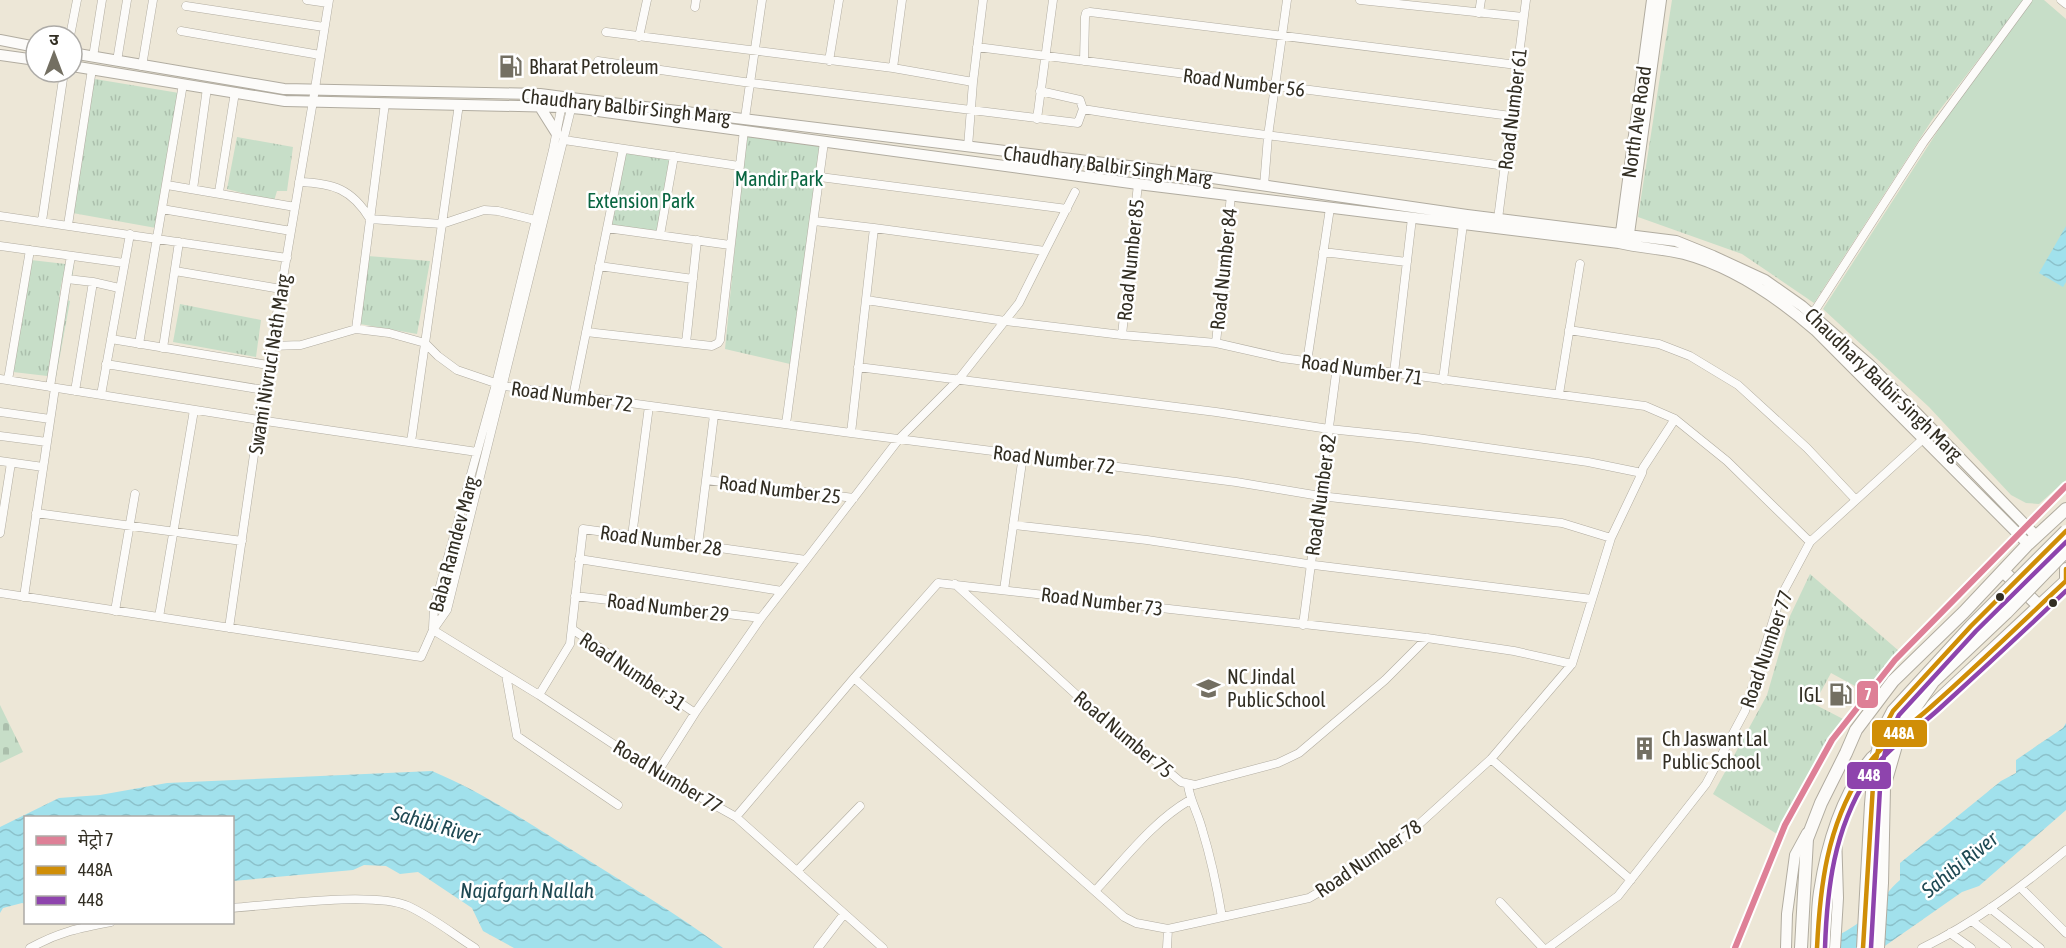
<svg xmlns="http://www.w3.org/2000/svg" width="2066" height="948" viewBox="0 0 2066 948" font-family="'Asap Condensed','Noto Sans Devanagari',sans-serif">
<defs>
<pattern id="grass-tufts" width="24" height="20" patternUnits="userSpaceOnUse" patternTransform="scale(1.5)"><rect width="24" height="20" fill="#c7dec8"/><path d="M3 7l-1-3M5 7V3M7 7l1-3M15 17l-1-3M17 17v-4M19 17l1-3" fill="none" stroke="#abbfac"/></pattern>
<pattern id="cemetery-stones" width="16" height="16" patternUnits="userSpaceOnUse" patternTransform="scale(1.5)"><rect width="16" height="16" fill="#c7dec8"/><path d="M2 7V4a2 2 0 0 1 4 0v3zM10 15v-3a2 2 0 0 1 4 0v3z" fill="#abbfac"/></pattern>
<pattern id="water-waves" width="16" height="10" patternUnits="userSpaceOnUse" patternTransform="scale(1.5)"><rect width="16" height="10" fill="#a1e1ec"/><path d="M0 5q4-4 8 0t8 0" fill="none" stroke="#8bc1ca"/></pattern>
</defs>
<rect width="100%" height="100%" fill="#ede7d7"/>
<path fill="url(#grass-tufts)" d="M1672,0H2024L1932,120L1814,303L1742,254L1638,217Z
M89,78L179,93L156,228L67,212Z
M746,133L822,144L790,364L725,349Z
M237,137L293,147L287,191H277L274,201L227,189Z
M625,153L674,156L660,235L611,225Z
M368,256L430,261L417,334L360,324Z
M31,260L74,265L72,280H62L59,297L70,301L56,377L13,372Z
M180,304L261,320L256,357L173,342Z
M1810,574L1899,651L1866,692L1831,673L1814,704L1845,720L1777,834L1713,794L1767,695L1790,616Z"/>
<path fill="url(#cemetery-stones)" d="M0,705L23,752L0,763Z"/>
<path fill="#c7dec8" d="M2031,0H2044L2066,19V480L2039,504L2026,503L2011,495L1929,407L1823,309L1948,115Z"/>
<path fill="url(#water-waves)" d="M2066,226V282L2063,287L2039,273Z
M2066,723V810L1979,886L1962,892L1882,948H1814C1834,937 1858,927 1875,909C1883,900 1889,889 1900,880V863L2001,781L2016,773V760L2063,728Z
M432,771C484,793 532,825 580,855C628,885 677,914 723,948H514L483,931L472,908L418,872L400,874L386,866L364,865L353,870L233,881L232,818H26L25,904L22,903L3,908L0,913V827L59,798L100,795L167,783Z"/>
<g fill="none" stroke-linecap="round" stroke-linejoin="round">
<defs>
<path id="street" d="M307,0L328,3
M1360,0L1523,17
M2061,0L2066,4
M186,6L324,27
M695,7L696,0
M1479,13L1481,0
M181,31L320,55
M606,32L893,68L973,82
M70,36L77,0
M639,37L647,0
M977,47L1511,116
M93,57L102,0
M117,61L127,0
M598,61L751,83L1078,123L1083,109L1080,100L1040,91
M829,61L839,0
M1084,61L1085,17L1086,13L1090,12L1517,65
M142,66L153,0
M893,68L902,0
M235,92L219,192L220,194L295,207
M1083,109C1223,132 1364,146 1505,166
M745,118L762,0
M1037,119L1053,0
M564,140L739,166
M968,147L973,82L983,0
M820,177L1067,209
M299,182C333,183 352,189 370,219L442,224L484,210L498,211L535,220
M167,185L220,194
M1264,186L1268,136L1287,0
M193,189L207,88
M162,209L291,231
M0,216L287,258
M1498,219L1526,0
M42,221L64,72
M814,221L874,228
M68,225L92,69
M607,228L730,245
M660,235L674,156
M0,246L124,263
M1323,252L1407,262
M599,266L693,279
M175,271L281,289
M67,279L71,256
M866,300L1005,321L1122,335L1216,343L1282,358L1645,406L1675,419L1727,461L1810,542
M1812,315L1923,143L2028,0
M356,329L385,103
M1569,330L1659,344L1690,356L1738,385L1807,448L1856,500
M586,332L712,346L718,343L720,340L744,130
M1122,335L1138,184
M111,339L268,365
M686,343L697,240
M1216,343L1231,195
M139,344L183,84
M272,346L301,345L356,329L389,333L425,343L438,356L457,370L504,386L851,433L1236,482L1320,496L1562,523L1611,538
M163,348L179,242
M1307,362L1330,208
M106,364L264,390
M858,367L1216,412L1329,429L1417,438L1588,462L1642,473
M1394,373L1412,218
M0,379L259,420L477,452
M8,380L30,250
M1443,380L1463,224
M50,387L67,279L93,282L119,288
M75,391L93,282
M1559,394L1580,264
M101,395L130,234
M573,397L623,149
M0,412L50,419
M786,424L824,142
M851,433L874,228L1045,251L1075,192
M0,436L47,442
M411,442L459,104
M0,461L43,467
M706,480L854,498
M36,513L242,541
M1013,525L1147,540L1314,565L1592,599
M0,533L11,463
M632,536L649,406
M698,545L714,415
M579,559L782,591
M955,584L1081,699L1181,782L1195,785L1278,763L1299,753L1385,680L1427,638
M1004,590L1023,455
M0,593L421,657L433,630L447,610L572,105
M575,596L761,618
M24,597L55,388
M115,611L135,494
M159,617L194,410
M1303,625L1337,366
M229,628L259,420L313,101L329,0
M433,628L434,608L496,384L553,150L562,104
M572,629L695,713
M433,630L539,695L657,773L736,817L883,948
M506,675L517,736L618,805
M854,678L1124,917L1136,923L1168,929L1309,898L1362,867L1406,836L1491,759L1572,664L1611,538L1642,473L1643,468L1675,419
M539,695L570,644L583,529L806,560
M1491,759L1631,880
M657,773L695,713L761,618L806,560L899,439L959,379L1019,303L1045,251
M1188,785C1190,801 1198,813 1202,829C1211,858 1217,887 1222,917
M736,817L854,678L938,583L1427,638L1514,651L1572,664
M797,871L860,806
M2020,887L2066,933
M1095,891C1124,860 1153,821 1190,800
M1500,902L1543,948
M232,908C273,905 374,891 408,906C432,917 453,934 475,948
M1990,908L2040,948
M1972,921L2007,948
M1950,933L1971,948
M30,948C59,932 79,928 111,922
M818,948L844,914
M1167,948L1168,929
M1548,948L1618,896L1706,784L1745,711L1780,598L1810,542L1923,439
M1922,948C1975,923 2021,887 2066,850"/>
<path id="secondary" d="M0,40L36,47
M72,53L284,89L540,94L563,97L1137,167L1467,215L1676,241L1713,256L1765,280L1802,306L1869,364L2036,536
M0,55L36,60
M72,66L285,101L561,107L583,109L1138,184L1619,243C1641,248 1663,249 1684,254C1733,267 1778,298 1816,331L2028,544
M540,107L557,134
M1620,240L1652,0
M1628,241L1661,0
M1786,948L1787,914L1795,855L1807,833
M1835,948L1838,898L1836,833"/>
<path id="primary" d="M2003,571L2039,606
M1801,948L1807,839L1821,803L1846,753L1856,730L1893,681L1964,612L2028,544L2066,509
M1817,948C1818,930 1817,910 1820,892C1827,846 1842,795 1872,758L1933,705L2066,581V569"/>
</defs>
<use href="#street" stroke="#b1aca0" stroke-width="9"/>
<use href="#secondary" stroke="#b1aca0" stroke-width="12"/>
<use href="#primary" stroke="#b1aca0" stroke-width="14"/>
<use href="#street" stroke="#fcfbf9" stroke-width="8"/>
<use href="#secondary" stroke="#fcfbf9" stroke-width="10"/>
<use href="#primary" stroke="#fcfbf9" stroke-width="12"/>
<defs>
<path id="primary-bridge" d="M1863,948L1871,804L1874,769L1882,732L1893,711L1971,626L2066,531
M1878,948L1882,883L1884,787L1901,728L1933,682L2006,613L2066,551"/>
</defs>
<use href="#primary-bridge" stroke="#b1aca0" stroke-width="14" stroke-linecap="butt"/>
<use href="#primary-bridge" stroke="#fcfbf9" stroke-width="12"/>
<defs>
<path id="bus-1" d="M1817,948C1820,886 1827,827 1861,774C1878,746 1909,727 1933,705C1978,665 2022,622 2066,581V569
M1863,948L1874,769L1882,732L1893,711L1971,626L2066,531"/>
<path id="bus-2" d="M1825,948C1827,888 1834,830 1867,778C1884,750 1915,731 1939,709C1982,670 2024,631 2066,591
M1871,948L1881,770L1889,735L1899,715L1976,631L2066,542"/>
</defs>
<use href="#bus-1" stroke="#fff" stroke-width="9"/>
<use href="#bus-2" stroke="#fff" stroke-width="9"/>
<use href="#bus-1" stroke="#d08e07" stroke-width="4.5"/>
<use href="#bus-2" stroke="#8e44ad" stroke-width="4.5"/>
<defs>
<path id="metro-1" d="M1735,948L1785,825L1832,740L1895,660L2066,486"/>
</defs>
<use href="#metro-1" stroke="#fff" stroke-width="10"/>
<use href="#metro-1" stroke="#de8097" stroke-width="6"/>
</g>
<defs>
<symbol id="fuel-bare" viewBox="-9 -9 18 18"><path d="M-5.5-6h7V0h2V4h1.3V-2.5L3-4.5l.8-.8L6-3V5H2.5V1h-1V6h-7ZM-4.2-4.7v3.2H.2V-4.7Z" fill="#736f62" stroke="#fff" stroke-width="2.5" paint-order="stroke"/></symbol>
<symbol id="school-bare" viewBox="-9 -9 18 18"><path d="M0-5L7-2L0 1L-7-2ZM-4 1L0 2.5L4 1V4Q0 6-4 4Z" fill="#736f62" stroke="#fff" stroke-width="2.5" paint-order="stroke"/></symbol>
<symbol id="building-bare" viewBox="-9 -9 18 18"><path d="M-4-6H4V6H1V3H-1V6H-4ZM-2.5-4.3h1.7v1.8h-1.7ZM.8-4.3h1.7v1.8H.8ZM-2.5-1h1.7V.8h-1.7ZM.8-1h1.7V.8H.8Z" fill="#736f62" stroke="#fff" stroke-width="2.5" paint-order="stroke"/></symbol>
</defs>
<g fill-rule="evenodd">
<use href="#fuel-bare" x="494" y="50" width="33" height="33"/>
<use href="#school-bare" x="1192" y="672" width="33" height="33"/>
<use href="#fuel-bare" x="1824" y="678" width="33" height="33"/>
<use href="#building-bare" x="1628" y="732" width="33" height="33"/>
</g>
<g fill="#322e23" stroke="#fff" stroke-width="2">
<circle cx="2000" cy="597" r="5"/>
<circle cx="2053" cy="603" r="5"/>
</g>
<g text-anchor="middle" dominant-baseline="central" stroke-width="5" stroke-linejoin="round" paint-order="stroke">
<g font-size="20" fill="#322e23" stroke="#fff" text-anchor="start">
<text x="529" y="66">Bharat Petroleum</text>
<text x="1227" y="676">NC Jindal<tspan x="1227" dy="23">Public School</tspan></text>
<text x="1822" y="694" text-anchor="end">IGL</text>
<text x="1662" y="738">Ch Jaswant Lal<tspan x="1662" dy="23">Public School</tspan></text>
</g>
<g font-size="20" fill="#322e23" stroke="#fff">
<text transform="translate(1244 82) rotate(7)">Road Number 56</text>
<text transform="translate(626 106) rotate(6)">Chaudhary Balbir Singh Marg</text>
<text transform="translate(1512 109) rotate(-83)">Road Number 61</text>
<text transform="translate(1636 122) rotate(-82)">North Ave Road</text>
<text transform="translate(1108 165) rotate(7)">Chaudhary Balbir Singh Marg</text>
<text transform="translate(1130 260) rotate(-84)">Road Number 85</text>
<text transform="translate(1223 269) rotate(-84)">Road Number 84</text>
<text transform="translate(269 364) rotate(-81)">Swami Nivruci Nath Marg</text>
<text transform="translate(1362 369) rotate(8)">Road Number 71</text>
<text transform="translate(1884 384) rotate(44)">Chaudhary Balbir Singh Marg</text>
<text transform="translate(572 396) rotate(8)">Road Number 72</text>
<text transform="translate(1054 459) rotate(7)">Road Number 72</text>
<text transform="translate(780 489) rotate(7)">Road Number 25</text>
<text transform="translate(1320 495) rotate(-82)">Road Number 82</text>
<text transform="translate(661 540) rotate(8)">Road Number 28</text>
<text transform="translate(453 544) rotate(-75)">Baba Ramdev Marg</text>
<text transform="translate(1102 601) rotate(7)">Road Number 73</text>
<text transform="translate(668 607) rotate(7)">Road Number 29</text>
<text transform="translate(1766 649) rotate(-71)">Road Number 77</text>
<text transform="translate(633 671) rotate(34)">Road Number 31</text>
<text transform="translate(1124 734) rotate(40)">Road Number 75</text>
<text transform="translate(668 776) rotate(31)">Road Number 77</text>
<text transform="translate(1368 858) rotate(-34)">Road Number 78</text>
</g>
<g font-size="20" fill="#086540" stroke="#fff">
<text x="779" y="178">Mandir Park</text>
<text x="641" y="200">Extension Park</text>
</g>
<g font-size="21" font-style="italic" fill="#1f4953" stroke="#fff">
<text transform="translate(436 824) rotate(16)">Sahibi River</text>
<text transform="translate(1959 864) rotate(-39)">Sahibi River</text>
<text x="527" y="890">Najafgarh Nallah</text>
</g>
</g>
<g stroke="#fff" stroke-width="2">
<rect x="1856" y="680" width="23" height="29" rx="6" fill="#de8097"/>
<rect x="1871" y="719" width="57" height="29" rx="6" fill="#d08e07"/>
<rect x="1846" y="761" width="46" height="29" rx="6" fill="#8e44ad"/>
</g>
<g font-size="16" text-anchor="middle" font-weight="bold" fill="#fff">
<text x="1868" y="700">7</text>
<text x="1899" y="739">448A</text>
<text x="1869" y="781">448</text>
</g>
<rect x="24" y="816" width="210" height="108" fill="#ffffff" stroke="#adaba7" stroke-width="1.5"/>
<rect x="36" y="836" width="30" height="9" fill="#de8097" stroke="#adaba7" stroke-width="1.5"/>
<text x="78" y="846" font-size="18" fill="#322e23">मेट्रो 7</text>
<rect x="36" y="866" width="30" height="9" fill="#d08e07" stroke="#adaba7" stroke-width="1.5"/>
<text x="78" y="876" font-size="18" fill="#322e23">448A</text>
<rect x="36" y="896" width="30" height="9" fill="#8e44ad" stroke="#adaba7" stroke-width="1.5"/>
<text x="78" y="906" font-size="18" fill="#322e23">448</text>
<g transform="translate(54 54)"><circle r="28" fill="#ffffff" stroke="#adaba7" stroke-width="1.5"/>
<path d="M0-4.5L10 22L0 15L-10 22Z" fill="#736f62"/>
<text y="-9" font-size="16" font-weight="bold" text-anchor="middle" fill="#322e23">उ</text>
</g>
</svg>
